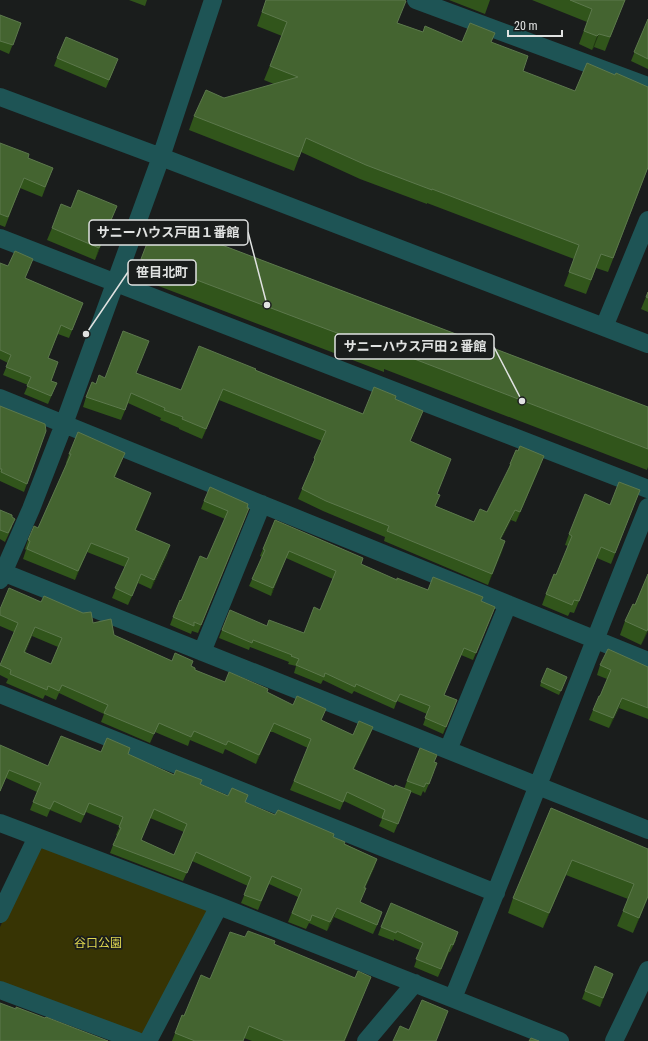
<svg xmlns="http://www.w3.org/2000/svg" width="648" height="1041" viewBox="0 0 648 1041" font-family="'Roboto Condensed','Noto Sans JP',sans-serif">
<rect width="100%" height="100%" fill="#1a1d1c"/>
<path fill="#373404" d="M39,845L210,909L144,1037L0,984V927Z"/>
<g fill="none" stroke-linecap="round" stroke-linejoin="round">
<path stroke="#1e5455" stroke-width="18" d="M416,0L648,86
M0,97L161,157L648,344
M0,238L648,489
M604,327L648,220
M0,398L648,661
M0,571L648,830
M0,580L31,509L64,424L161,157L213,0
M202,652L262,504
M0,694L496,893
M448,750L508,604
M0,823L219,906L560,1041
M0,914L37,837
M0,990L137,1041
M453,998C520,835 582,670 648,507
M148,1041L219,906
M366,1041L415,983
M614,1041L648,970"/>
</g>
<path fill="#31551b" fill-rule="evenodd" d="M129,0H147L145,6Z
M266,0L398,23L423,32L462,42L495,33L491,42L523,71L648,168L608,272L596,268L586,294L564,286L574,259L427,203V204L360,179L301,152L294,171L189,130L194,116L224,98L274,84L264,80L282,36L257,26Z
M449,0H490L485,14Z
M532,0H625L605,51L594,47L592,50L579,44L587,22Z
M0,15L21,23L9,54L0,50Z
M648,19V69L631,61Z
M57,58L115,67L106,88L54,66Z
M0,143L28,158L53,168L42,197L20,188L5,227L0,225Z
M117,206L95,260L47,240L52,228L71,208Z
M156,220L648,407V467L647,470L384,369V372L135,277Z
M0,263L8,266L30,267L25,278L83,303L69,338L58,334L48,358L55,371L51,381L57,383L48,404L24,394L28,385L3,375L8,363L0,359Z
M648,292V312L641,309Z
M255,370L363,414L395,399L423,411L410,441L447,469L437,494L436,506L474,522L487,512L507,473L510,464L540,467L516,522L511,520L501,539L505,541L488,585L384,541L385,537L323,511L298,499L322,441L219,400L202,439L179,429V428L160,420L161,418L128,403L121,420L83,407L86,397L96,384L105,378L136,373L181,390Z
M0,406L46,431L24,492L0,481Z
M125,453L115,477L148,502L135,531L170,545L167,555L151,589L138,583L128,605L112,598L125,567L87,552L75,580L23,559L26,550L25,549L28,540L38,528L67,463H66L69,454Z
M640,490L611,564L597,558L574,613L570,612L568,616L542,605L546,594L556,575L568,546L565,545L569,534L610,505Z
M204,501L247,508L246,516L198,633L192,631L191,634L170,625L173,617L181,601L207,559L225,519L201,509Z
M0,510L12,517V527L5,542L0,539Z
M275,520L361,564L397,580L428,590L481,601L495,607L473,660L461,655L444,695L454,708L443,734L423,725L427,714L397,701L394,709L354,691L352,694L323,680L321,684L294,673L296,666L288,664L289,662L250,647L249,650L219,638L222,630L267,626L304,633L320,610L333,579L286,558L271,596L249,586L262,557L260,556Z
M648,574V631L641,645L620,635L625,621L635,605Z
M0,609L93,623L114,635L172,661L191,666L195,670L225,682L267,692L321,720L353,735L373,727L370,735L354,769L394,787L404,789L407,781L434,762V772L425,793L423,791L421,796L411,792L394,833L379,826L382,819L344,801L340,810L290,790L308,748L273,732H270L256,764L225,749L223,754L190,740L188,746L155,732L150,743L101,722L104,714L59,693L56,700L45,695L43,699L6,683L8,679L0,675V665L14,632L0,626ZM32,636L58,647L51,664L25,653Z
M600,665L648,667V719L619,708L609,728L589,720L593,710L600,696L607,679L597,675Z
M541,682H565L559,695L540,686Z
M0,745L48,766L101,752L130,748L128,754L174,775L200,784L275,815L333,837L345,844L377,859L374,868L365,888L362,897L360,902L379,921L373,934L334,917L327,931L309,923L306,929L288,922L298,897L269,884L258,910L241,903L248,886L192,861L183,881L110,853L113,845L117,836L116,835L120,826L86,812L81,823L50,810L47,817L30,810L37,792L6,778L0,792ZM150,818L184,832L174,855L141,840Z
M551,808L648,849V898L633,933L617,926L628,899L566,875L543,928L508,913L513,898Z
M381,927L456,940L450,952H449L438,977L414,967L420,950L394,939V941L378,935Z
M245,937L274,944L366,989L345,1041H252L244,1038L243,1041H172L182,1015L184,1016L210,979Z
M610,982L600,1007L582,999L585,991Z"/>
<path fill="#203812" d="M599,34L594,47L592,50L597,36Z
M117,206L112,218L95,260L99,248Z
M223,389L219,400L202,439L206,429Z
M423,411L419,421L406,451L410,441Z
M125,453L121,462L111,486L114,477Z
M544,456L540,467L516,522L520,512Z
M151,493L148,502L132,540L135,530Z
M515,510L511,520L496,549L500,539Z
M505,541L502,552L488,585L492,574Z
M91,543L87,552L75,580L78,571Z
M170,545L167,555L151,589L154,580Z
M601,547L597,558L574,613L579,601Z
M289,551L286,558L271,596L273,588Z
M141,574L138,583L128,605L132,596Z
M35,627L32,636L21,661L24,652Z
M648,628V631L641,645L647,631Z
M622,698L619,708L609,728L613,718Z
M274,723L270,732L256,764L259,755Z
M373,727L370,735L350,778L353,769Z
M377,859L374,868L361,896L364,888Z
M572,860L566,875L543,928L549,913Z
M648,896V898L633,933L639,918Z
M337,908L334,917L327,931L330,922Z
M613,974L610,982L600,1007L603,998Z
M371,977L366,989L345,1041H344Z"/>
<path fill="#446430" stroke="#5c784c" fill-rule="evenodd" d="M266,0H404L406,1L397,23L423,32L425,26L462,42L470,23L495,33L491,42L528,56L523,71L575,91L587,63L615,75L616,73L648,87V167L613,258L601,254L591,280L569,272L579,245L432,189V190L366,165L306,138L299,157L194,116L206,90L224,98L298,77L270,66L287,22L262,12Z
M570,0H625L610,37L599,34L597,36L584,31L592,9Z
M0,15L21,23L13,45L0,41Z
M648,19V59L634,52Z
M66,37L118,59L109,80L57,58Z
M0,143L29,154L28,158L53,168L45,187L24,178L8,217L0,214Z
M78,190L117,206L99,248L52,228L61,204L71,208Z
M156,220L648,407V449L391,350L390,353L141,259Z
M15,251L33,259L25,278L83,303L72,330L61,325L48,358L58,362L51,381L57,383L51,396L27,386L31,377L6,367L11,355L0,350V263L8,266Z
M648,292V298L646,297Z
M123,331L149,341L136,373L181,390L199,346L256,369L255,370L363,414L374,387L396,396L395,399L423,411L410,441L451,459L437,494L440,495L435,506L474,522L480,509L487,512L511,464H510L516,450L518,451L520,446L544,456L520,512L515,510L500,539L505,541L492,574L387,531L389,526L326,501L302,489L315,459L314,458L326,431L223,389L206,429L182,419L183,417L164,410L165,408L131,393L125,410L86,397L92,382L96,384L99,375L105,378Z
M0,406L45,424L46,431L27,484L1,472L2,469H0Z
M78,432L125,453L114,477L151,493L135,530L170,545L154,580L141,574L132,596L115,588L129,558L91,543L78,571L27,549L30,541L28,540L34,526L38,528L71,454H69Z
M619,482L640,490L615,553L601,547L579,601L574,600L572,605L546,594L554,574L556,575L572,536L569,534L585,494L610,505Z
M210,487L248,504L247,508H249L201,625L194,622V626L173,617L180,600L181,601L200,556L207,559L228,511L204,501Z
M0,510L12,515V517L15,519L8,533L0,530Z
M275,520L363,558L361,564L397,580V578L428,590L433,577L483,597L481,601L495,607L476,653L464,648L444,695L457,700L446,727L425,718L430,706L400,694L396,702L356,684L355,687L325,673L324,677L296,665L299,659L291,656L292,655L253,640L252,643L222,630L230,610L267,626L269,620L304,633L314,607L320,610L336,571L289,551L273,588L252,579L265,550L263,549Z
M648,574V628L647,631L625,621L633,604L635,605Z
M9,588L41,602L44,596L83,613L91,612L93,623L111,619L114,635L172,661L175,653L193,661L191,666L195,668V670L225,682L229,672L268,689L267,692L293,705L297,696L326,709L321,720L353,735L359,721L373,727L353,769L394,787L395,785L411,791L398,824L382,818L385,810L347,792L343,802L294,781L311,739L276,724L274,723L259,755L228,741L226,745L194,731L191,737L159,723L154,734L104,713L108,705L62,685L59,691L48,686L47,690L10,674L11,670L0,665L18,623L0,615V609ZM35,627L62,638L51,664L24,652Z
M608,649L648,667V708L622,698L613,718L593,710L599,696H600L611,670L600,665Z
M547,668L567,677L561,691L541,682Z
M61,736L101,752L107,738L130,748L128,754L174,775L176,770L202,780L200,784L228,796L232,788L248,795L245,802L275,815L278,810L334,834L333,837L345,842L344,844L377,859L364,888H366L360,902L382,912L377,925L337,908L330,922L312,915L310,921L292,913L302,889L272,876L261,901L244,895L251,877L196,852L187,873L113,845L121,828L119,827L123,817L89,803L84,815L54,801L50,809L33,802L41,783L9,770L0,791V745L48,766ZM154,809L187,824L174,855L141,840Z
M420,748L437,755L434,762L437,763L429,784L426,783L424,787L407,781Z
M551,808L648,849V896L639,918L623,911L634,884L572,860L549,913L513,898Z
M391,903L458,932L453,945L451,944L441,969L416,959L423,943L397,931L396,933L381,927Z
M248,931L275,941L274,944L355,978L358,971L371,977L344,1041H285L249,1026L243,1041H195L175,1033L182,1015L184,1016L201,975L210,979L230,932L245,937Z
M595,966L613,974L603,998L585,991Z
M422,1000L448,1011L436,1041H393L400,1026L409,1030Z
M0,1003L16,1009V1007L45,1018L46,1017L108,1041H0Z
M531,1038L539,1041H529Z"/>
<g text-anchor="middle" dominant-baseline="central" stroke-width="3.5" stroke-linejoin="round" paint-order="stroke">
<g font-size="12" fill="#e0d850" stroke="#1a1d1c">
<text x="98" y="943">谷口公園</text>
</g>
</g>
<path fill="none" stroke="#e0e2e1" stroke-width="1.5" d="M267 305L248 232M86 334L128 272M522 401L494 347"/>
<g fill="#e0e2e1" stroke="#1a1d1c" stroke-width="1.5">
<circle cx="267" cy="305" r="4"/>
<circle cx="86" cy="334" r="4"/>
<circle cx="522" cy="401" r="4"/>
</g>
<g fill="#1a1d1c" stroke="#e0e2e1" stroke-width="1.5">
<rect x="89" y="220" width="159" height="25" rx="4"/>
<rect x="128" y="260" width="68" height="25" rx="4"/>
<rect x="335" y="334" width="159" height="25" rx="4"/>
</g>
<g font-size="13" text-anchor="middle" font-weight="bold" fill="#e0e2e1">
<text x="168" y="237">サニーハウス戸田１番館</text>
<text x="162" y="277">笹目北町</text>
<text x="415" y="351">サニーハウス戸田２番館</text>
</g>
<path d="M508 30v6h54v-6" fill="none" stroke="#e0e2e1" stroke-width="2"/>
<text x="514" y="30" font-size="12" fill="#e0e2e1" stroke="#1a1d1c" stroke-width="3" paint-order="stroke">20 m</text>
</svg>
